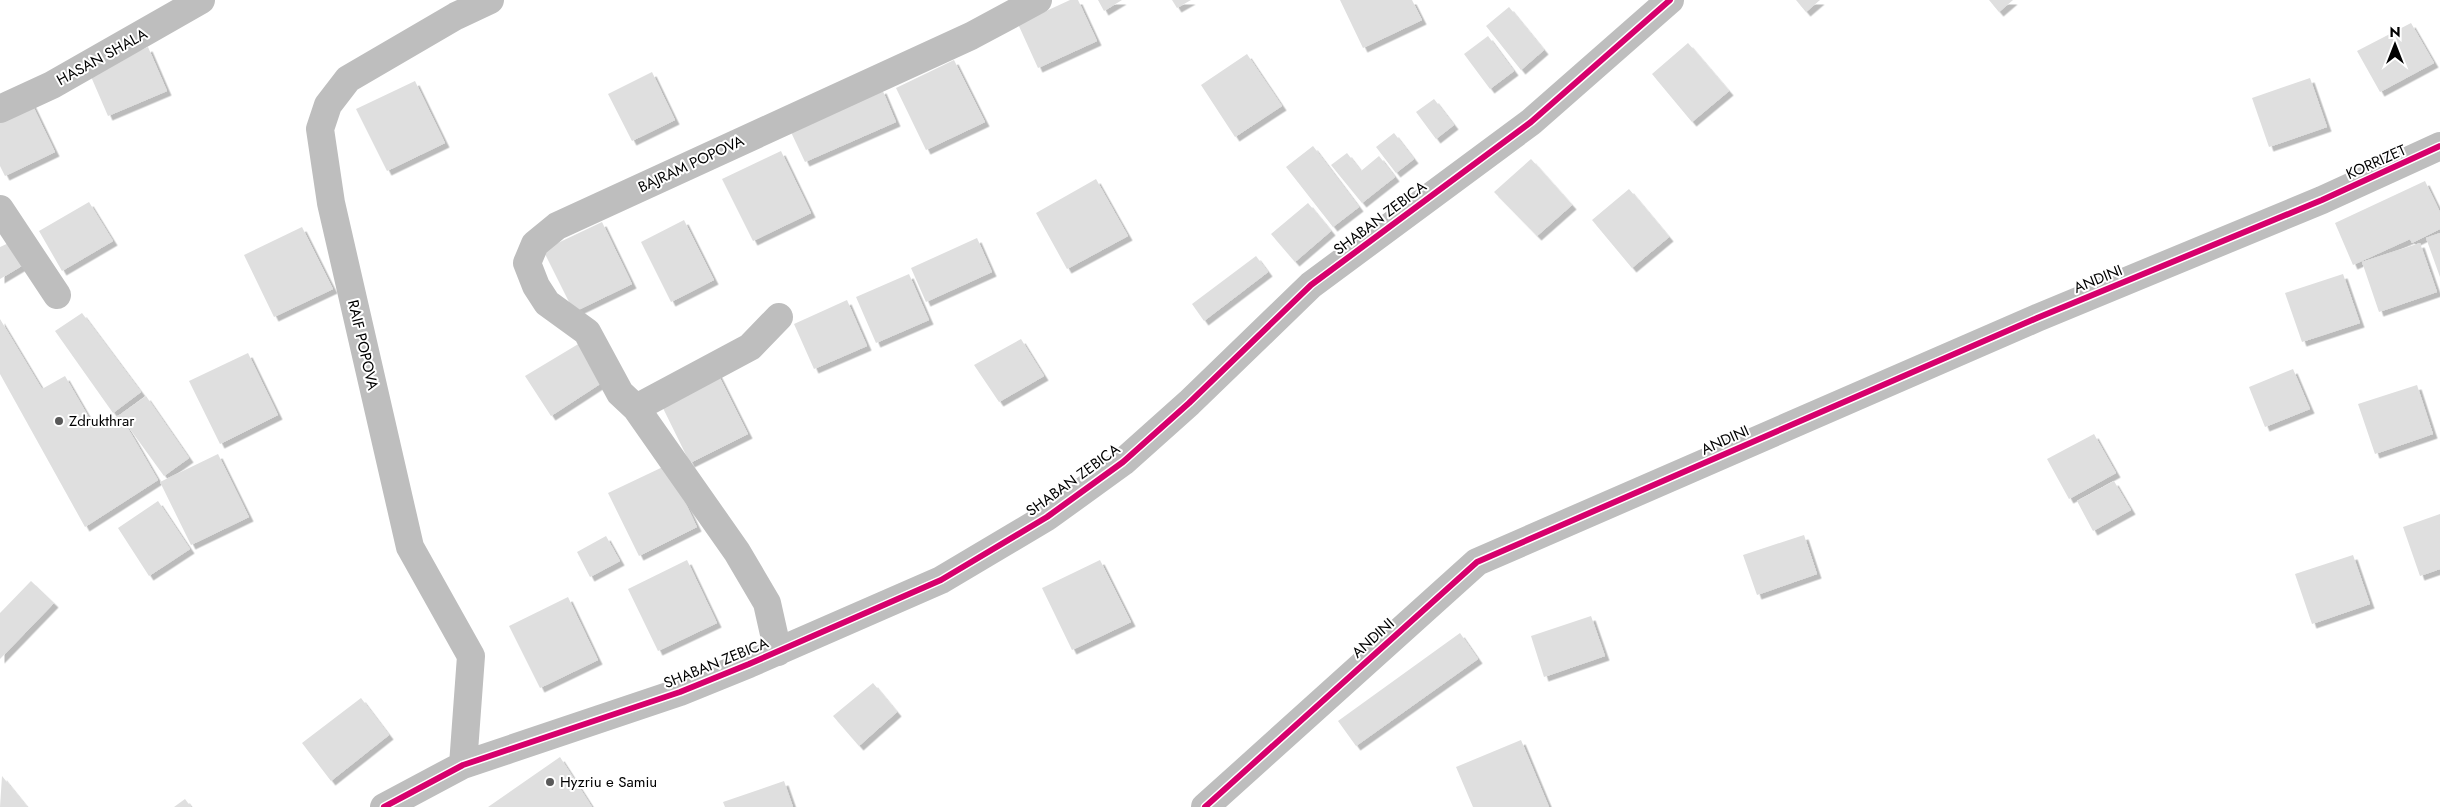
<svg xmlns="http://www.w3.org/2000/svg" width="2440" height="807" viewBox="0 0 2440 807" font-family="Jost,sans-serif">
<defs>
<filter id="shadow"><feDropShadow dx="4.5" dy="4.5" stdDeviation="0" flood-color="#0004"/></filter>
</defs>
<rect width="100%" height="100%" fill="#fff"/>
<path fill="#dfdfdf" filter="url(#shadow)" d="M1070,0H1078L1097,41L1038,68L1018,24Z
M1098,0H1122L1104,11Z
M1172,0H1191L1177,8Z
M1340,0H1412L1422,20L1363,48Z
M1796,0H1820L1806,12Z
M1989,0H2013L1999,12Z
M1509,7L1544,50L1521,70L1486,26Z
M2411,23L2434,63L2380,92L2357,51Z
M1488,36L1514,71L1490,89L1464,54Z
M1688,43L1729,91L1692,122L1652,74Z
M148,47L167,91L108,116L89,72Z
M1247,54L1282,106L1235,137L1201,85Z
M954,60L985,122L926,150L896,88Z
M652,72L675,120L632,141L608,94Z
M2310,78L2327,127L2269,147L2252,98Z
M415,81L445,143L387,171L356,109Z
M882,89L896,122L805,162L790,130Z
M1434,99L1454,125L1436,139L1416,112Z
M31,102L55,152L5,176L0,166V117Z
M1394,133L1414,159L1396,173L1376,147Z
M1313,146L1359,207L1333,227L1286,167Z
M781,151L811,213L753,241L722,179Z
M1347,153L1361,171L1379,156L1395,177L1362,203L1331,165Z
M1531,159L1572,205L1537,236L1494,192Z
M1096,179L1128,236L1067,269L1036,213Z
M2425,181L2440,212V229L2412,243L2410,239L2353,265L2335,223Z
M1629,189L1669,237L1632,268L1592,220Z
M89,202L113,241L62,271L39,231Z
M1308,203L1331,231L1295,262L1271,234Z
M684,220L714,280L671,302L641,242Z
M602,222L632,284L574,312L543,250Z
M302,227L333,289L274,317L244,255Z
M2440,233V277L2426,238Z
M977,238L992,272L926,302L911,268Z
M13,241L25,264L0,279V247Z
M2420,243L2437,292L2379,312L2362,262Z
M1256,256L1268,272L1204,321L1192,304Z
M909,274L929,320L876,343L856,297Z
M2343,274L2360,323L2302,342L2285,293Z
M847,300L867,346L814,369L794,324Z
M82,313L141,392L113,413L55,331Z
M0,319L42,389L65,376L95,428L121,414L146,396L189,458L164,476L122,418L158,480L85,527L0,374Z
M1021,339L1044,376L999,402L974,365Z
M580,343L600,384L551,416L525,376Z
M248,353L278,415L220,444L189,381Z
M2293,369L2310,409L2265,427L2249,387Z
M717,372L748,434L690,463L659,400Z
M2417,385L2433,434L2375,454L2358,404Z
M2094,434L2116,473L2069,499L2047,459Z
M218,454L249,517L191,545L160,482Z
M667,465L697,527L639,556L608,493Z
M2114,481L2131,510L2093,531L2077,501Z
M158,501L190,549L149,576L118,528Z
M2440,514V569L2420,576L2403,527Z
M1804,535L1817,574L1757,595L1743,555Z
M606,536L620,561L590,577L577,552Z
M2353,555L2370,604L2312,624L2295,574Z
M687,560L717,623L658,651L628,589Z
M1100,560L1131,622L1072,650L1042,588Z
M31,581L54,603L0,659V613Z
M568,597L598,660L540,688L509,626Z
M1591,616L1605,656L1544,677L1531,636Z
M1460,633L1478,659L1356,746L1338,721Z
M873,683L897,712L859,746L833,716Z
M361,698L389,735L331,781L302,743Z
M1521,740L1549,807H1473L1456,767Z
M560,757L592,807H488Z
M2,776L27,807H0Z
M784,781L793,807H725L723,802Z
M185,799L191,807H174Z"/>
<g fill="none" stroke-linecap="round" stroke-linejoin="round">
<path stroke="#bebebe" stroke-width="28" d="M0,109L52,85L201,0
M0,209L57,295
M636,408L750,347L779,317
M778,652L767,603L737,552L636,408L620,393L587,332L547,303L536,286L527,263L535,244L557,226L971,36L1038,0
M463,765L471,656L410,547L331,203L320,129L328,105L348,79L456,16L490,0
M384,807L463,765L680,692L749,664L941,580L1047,517L1123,462L1189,403L1311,285L1531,122L1670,0
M1205,807L1477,562L2037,318L2322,200L2440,146"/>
<defs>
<path id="cycleway" d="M384,807L463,765L680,692L749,664L941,580L1047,517L1123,462L1189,403L1311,285L1531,122L1670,0
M1205,807L1477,562L2037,318L2322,200L2440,146"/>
</defs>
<use href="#cycleway" stroke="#fff" stroke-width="9"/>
<use href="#cycleway" stroke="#d6006c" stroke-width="6"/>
</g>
<g fill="#595959" stroke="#fff" stroke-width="2">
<circle cx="59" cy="421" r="5"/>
<circle cx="550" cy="782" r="5"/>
</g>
<g text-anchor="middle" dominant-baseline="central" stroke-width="4" stroke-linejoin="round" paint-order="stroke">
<g font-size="15" fill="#000" stroke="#fff">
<text transform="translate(102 57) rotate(-29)">HASAN SHALA</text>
<text transform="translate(2376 162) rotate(-24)">KORRIZET</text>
<text transform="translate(691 164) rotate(-25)">BAJRAM POPOVA</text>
<text transform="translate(1380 218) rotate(-37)">SHABAN ZEBICA</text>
<text transform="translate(2098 279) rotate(-22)">ANDINI</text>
<text transform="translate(363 345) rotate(77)">RAIF POPOVA</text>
<text transform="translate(1725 440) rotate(-24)">ANDINI</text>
<text transform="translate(1073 480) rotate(-36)">SHABAN ZEBICA</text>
<text transform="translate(1373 638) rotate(-42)">ANDINI</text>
<text transform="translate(716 663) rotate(-22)">SHABAN ZEBICA</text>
</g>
<g font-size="15" fill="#000" stroke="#fff" text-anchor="start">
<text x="69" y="421">Zdrukthrar</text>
<text x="560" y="782">Hyzriu e Samiu</text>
</g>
</g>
<g transform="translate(2395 45)" stroke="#ffffff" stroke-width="4" paint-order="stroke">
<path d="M0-4L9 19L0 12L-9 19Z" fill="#000000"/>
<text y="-8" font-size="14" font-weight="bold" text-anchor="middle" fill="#000000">N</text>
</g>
</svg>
